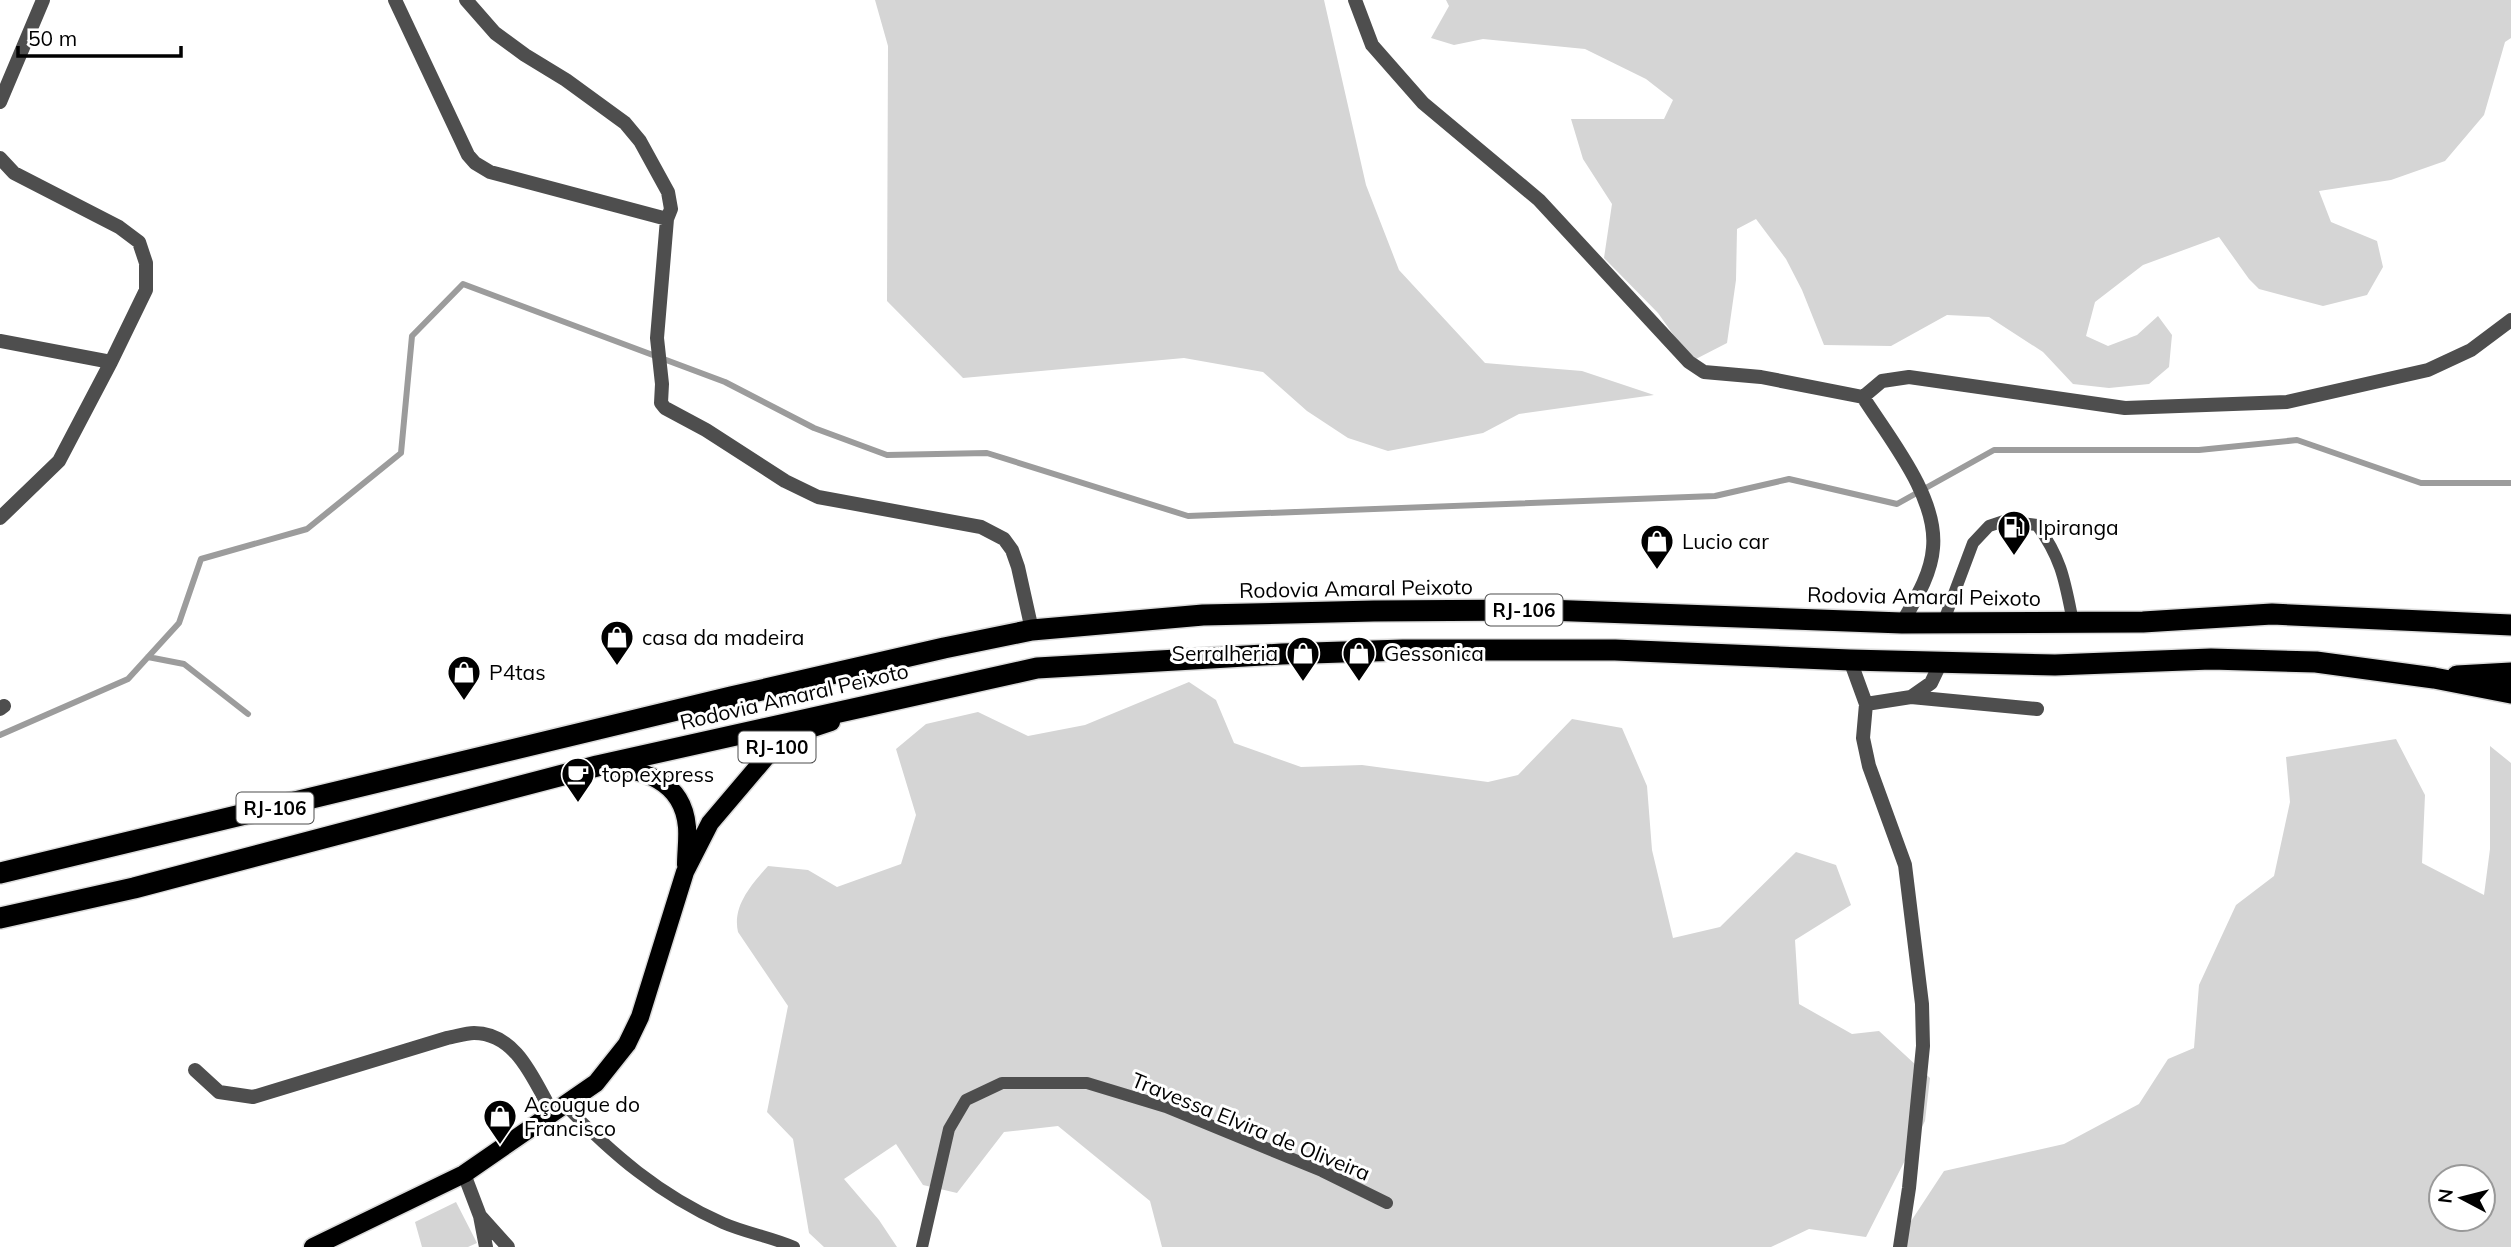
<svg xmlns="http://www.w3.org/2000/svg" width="2511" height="1247" viewBox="0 0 2511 1247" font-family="Mulish,sans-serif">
<rect width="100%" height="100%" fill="#fff"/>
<path fill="#d5d5d5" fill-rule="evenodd" d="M875,0H1324L1366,185L1399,270L1485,363L1582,371L1654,395L1519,414L1483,433L1388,451L1348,438L1307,411L1263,372L1184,358L963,378L887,301L888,46Z
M1446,0H2511V38L2505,42L2484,115L2445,161L2391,180L2319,191L2331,222L2377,241L2383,267L2367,295L2323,306L2259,289L2249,279L2219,237L2143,265L2095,302L2086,336L2108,346L2137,335L2158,316L2172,335L2169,367L2149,384L2109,388L2073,384L2043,352L1989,317L1947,315L1891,346L1824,345L1802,290L1786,259L1756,219L1737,229L1736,280L1727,343L1692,361L1658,313L1604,258L1612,204L1583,159L1571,119H1664L1673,100L1646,79L1585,49L1483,39L1454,45L1431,38L1449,6Z
M1189,682L1216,700L1234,743L1301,767L1362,765L1488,782L1518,775L1572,719L1622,728L1647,786L1652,850L1673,938L1720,927L1796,852L1836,865L1851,905L1795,940L1799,1004L1852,1034L1879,1031L1930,1078L1925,1121L1866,1237L1809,1229L1771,1247H1162L1150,1201L1058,1126L1004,1132L957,1193L923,1185L896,1144L844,1179L879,1220L897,1247H824L809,1233L793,1139L767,1112L788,1006L738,932C732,906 752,884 768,866L808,870L837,887L901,864L916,815L896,749L926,724L978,712L1028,736L1085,725Z
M2396,739L2425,795L2422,863L2484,895L2490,849V746L2511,763V1247H1894L1944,1171L2064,1144L2139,1104L2168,1059L2194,1048L2199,985L2236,905L2274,876L2290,802L2286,757ZM2441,1177H2483V1219H2441Z
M456,1202L477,1243L468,1247H422L415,1222Z"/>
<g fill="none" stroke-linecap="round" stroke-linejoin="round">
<path stroke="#9c9c9c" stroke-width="6" d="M148,657L184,664L248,714
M0,735L128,679L179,623L201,559L307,529L401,453L412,336L463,284L725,382L814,428L887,455L987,453L1188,516L1715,496L1789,479L1897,504L1994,450H2199L2297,440L2421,483H2511"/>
<defs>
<path id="primary" d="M603,767C643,769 683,780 687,827C688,839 686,853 686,865
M313,1247L464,1174L596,1083L627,1044L640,1017L685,872L710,823L772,750L804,731L831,722"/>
<path id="highway" d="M2457,676L2511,673
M0,873L731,697L944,648L1032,630L1203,615L1374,611L1546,610L1902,623L2143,622L2272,614L2511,625
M0,918L134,888L597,766L1037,668L1282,654L1403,650H1615L1850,660L2055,665L2211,659L2316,662L2434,678L2511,693"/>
</defs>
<use href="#primary" stroke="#dbdbdb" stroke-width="21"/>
<use href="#highway" stroke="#dbdbdb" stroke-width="24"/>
<path stroke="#4e4e4e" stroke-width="12" d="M1943,623L1973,543L1989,526L2004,521L2037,525C2062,559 2065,582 2073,622
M565,1105C612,1154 660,1195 723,1223C746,1233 771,1237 794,1247
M922,1247L949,1129L966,1100L1002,1083H1087L1166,1107L1322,1171L1387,1203"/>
<path stroke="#4e4e4e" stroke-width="14" d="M395,0L468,155L475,163L490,172L667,219L671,209L668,192L640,141L625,123L566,80L525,55L495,33L466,0
M1355,0L1372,45L1423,103L1539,200L1689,362L1704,372L1761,377L1863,397L1882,381L1909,377L2125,408L2287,402L2428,370L2471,350L2511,320
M0,102L43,0
M0,158L14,173L119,227L139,242L146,263V290L111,362L59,461L0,518
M667,219L657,338L662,384L661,403L665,408L706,430L785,481L818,497L981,527L1004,539L1012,550L1018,567L1032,630
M0,341L111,362
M1863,397C1889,438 1938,497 1933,548C1931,575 1915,600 1902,623
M1850,660L1866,704L1911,697L1931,683L1941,662
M1911,697L2037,709
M1866,704L1863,738L1869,766L1905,865L1922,1004L1923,1046L1909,1188L1900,1247
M0,709L4,706
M195,1070L219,1092L253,1097L447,1038C455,1037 465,1033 474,1033C517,1033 534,1081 553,1114
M464,1174L480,1216L486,1247
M481,1217L508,1247"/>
<use href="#primary" stroke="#000" stroke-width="18"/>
<use href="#highway" stroke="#000" stroke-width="21"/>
</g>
<defs>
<symbol id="fuel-pin" viewBox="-11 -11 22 30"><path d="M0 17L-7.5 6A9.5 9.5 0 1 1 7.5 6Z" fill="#000" stroke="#fff"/><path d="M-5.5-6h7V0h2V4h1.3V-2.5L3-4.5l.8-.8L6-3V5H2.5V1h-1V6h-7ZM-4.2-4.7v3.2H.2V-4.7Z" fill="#fff"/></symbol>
<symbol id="shop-pin" viewBox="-11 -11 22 30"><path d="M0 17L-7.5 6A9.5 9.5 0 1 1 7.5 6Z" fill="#000" stroke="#fff"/><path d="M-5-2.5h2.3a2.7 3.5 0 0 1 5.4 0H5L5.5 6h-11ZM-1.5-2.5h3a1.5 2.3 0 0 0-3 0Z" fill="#fff"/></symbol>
<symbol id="cafe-pin" viewBox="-11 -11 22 30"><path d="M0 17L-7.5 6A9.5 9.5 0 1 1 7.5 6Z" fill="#000" stroke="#fff"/><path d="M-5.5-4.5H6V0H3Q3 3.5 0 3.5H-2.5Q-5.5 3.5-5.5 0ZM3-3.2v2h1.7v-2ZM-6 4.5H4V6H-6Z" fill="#fff"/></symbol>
</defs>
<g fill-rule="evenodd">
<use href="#fuel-pin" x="1995" y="508" width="38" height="52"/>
<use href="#shop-pin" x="1638" y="522" width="38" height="52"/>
<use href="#shop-pin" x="598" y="618" width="38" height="52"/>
<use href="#shop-pin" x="1284" y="634" width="38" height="52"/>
<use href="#shop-pin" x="1340" y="634" width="38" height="52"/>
<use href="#shop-pin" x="445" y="653" width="38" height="52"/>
<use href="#cafe-pin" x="559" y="755" width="38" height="52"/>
<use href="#shop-pin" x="481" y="1097" width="38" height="52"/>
</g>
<g text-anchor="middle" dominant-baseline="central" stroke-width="6" stroke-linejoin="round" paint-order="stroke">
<g fill="#fff" stroke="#4c4c4c" stroke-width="2">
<rect x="1485.5" y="594.5" width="77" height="31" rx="5"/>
<rect x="738.5" y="731.5" width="77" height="31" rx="5"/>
<rect x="236.5" y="792.5" width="77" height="31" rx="5"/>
</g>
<g font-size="19" font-weight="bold" fill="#000">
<text x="1524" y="610">RJ-106</text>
<text x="777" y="747">RJ-100</text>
<text x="275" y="808">RJ-106</text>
</g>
<g font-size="21" fill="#000" stroke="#fff" text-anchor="start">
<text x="2038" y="527">Ipiranga</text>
<text x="1682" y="541">Lucio car</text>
<text x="642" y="637">casa da madeira</text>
<text x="1278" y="653" text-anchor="end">Serralheria</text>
<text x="1384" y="653">Gessonica</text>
<text x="489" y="672">P4tas</text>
<text x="602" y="774">top express</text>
<text x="524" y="1104">Açougue do<tspan x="524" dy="24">Francisco</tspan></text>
</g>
<g font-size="21" fill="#000" stroke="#fff">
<text transform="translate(1356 588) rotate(-1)">Rodovia Amaral Peixoto</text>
<text transform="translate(1924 596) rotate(1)">Rodovia Amaral Peixoto</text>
<text transform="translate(794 696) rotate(-13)">Rodovia Amaral Peixoto</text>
<text transform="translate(1251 1126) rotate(22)">Travessa Elvira de Oliveira</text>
</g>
</g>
<g transform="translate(2462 1198) rotate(277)"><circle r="33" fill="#ffffff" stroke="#999999" stroke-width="2"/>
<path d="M0-5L12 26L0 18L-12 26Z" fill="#000000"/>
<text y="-10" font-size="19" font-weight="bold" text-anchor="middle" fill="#000000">N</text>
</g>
<path d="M18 46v10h163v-10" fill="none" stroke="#000000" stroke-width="3.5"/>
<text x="28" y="46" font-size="21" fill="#000000" stroke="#ffffff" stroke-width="5" paint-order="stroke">50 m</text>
</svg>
